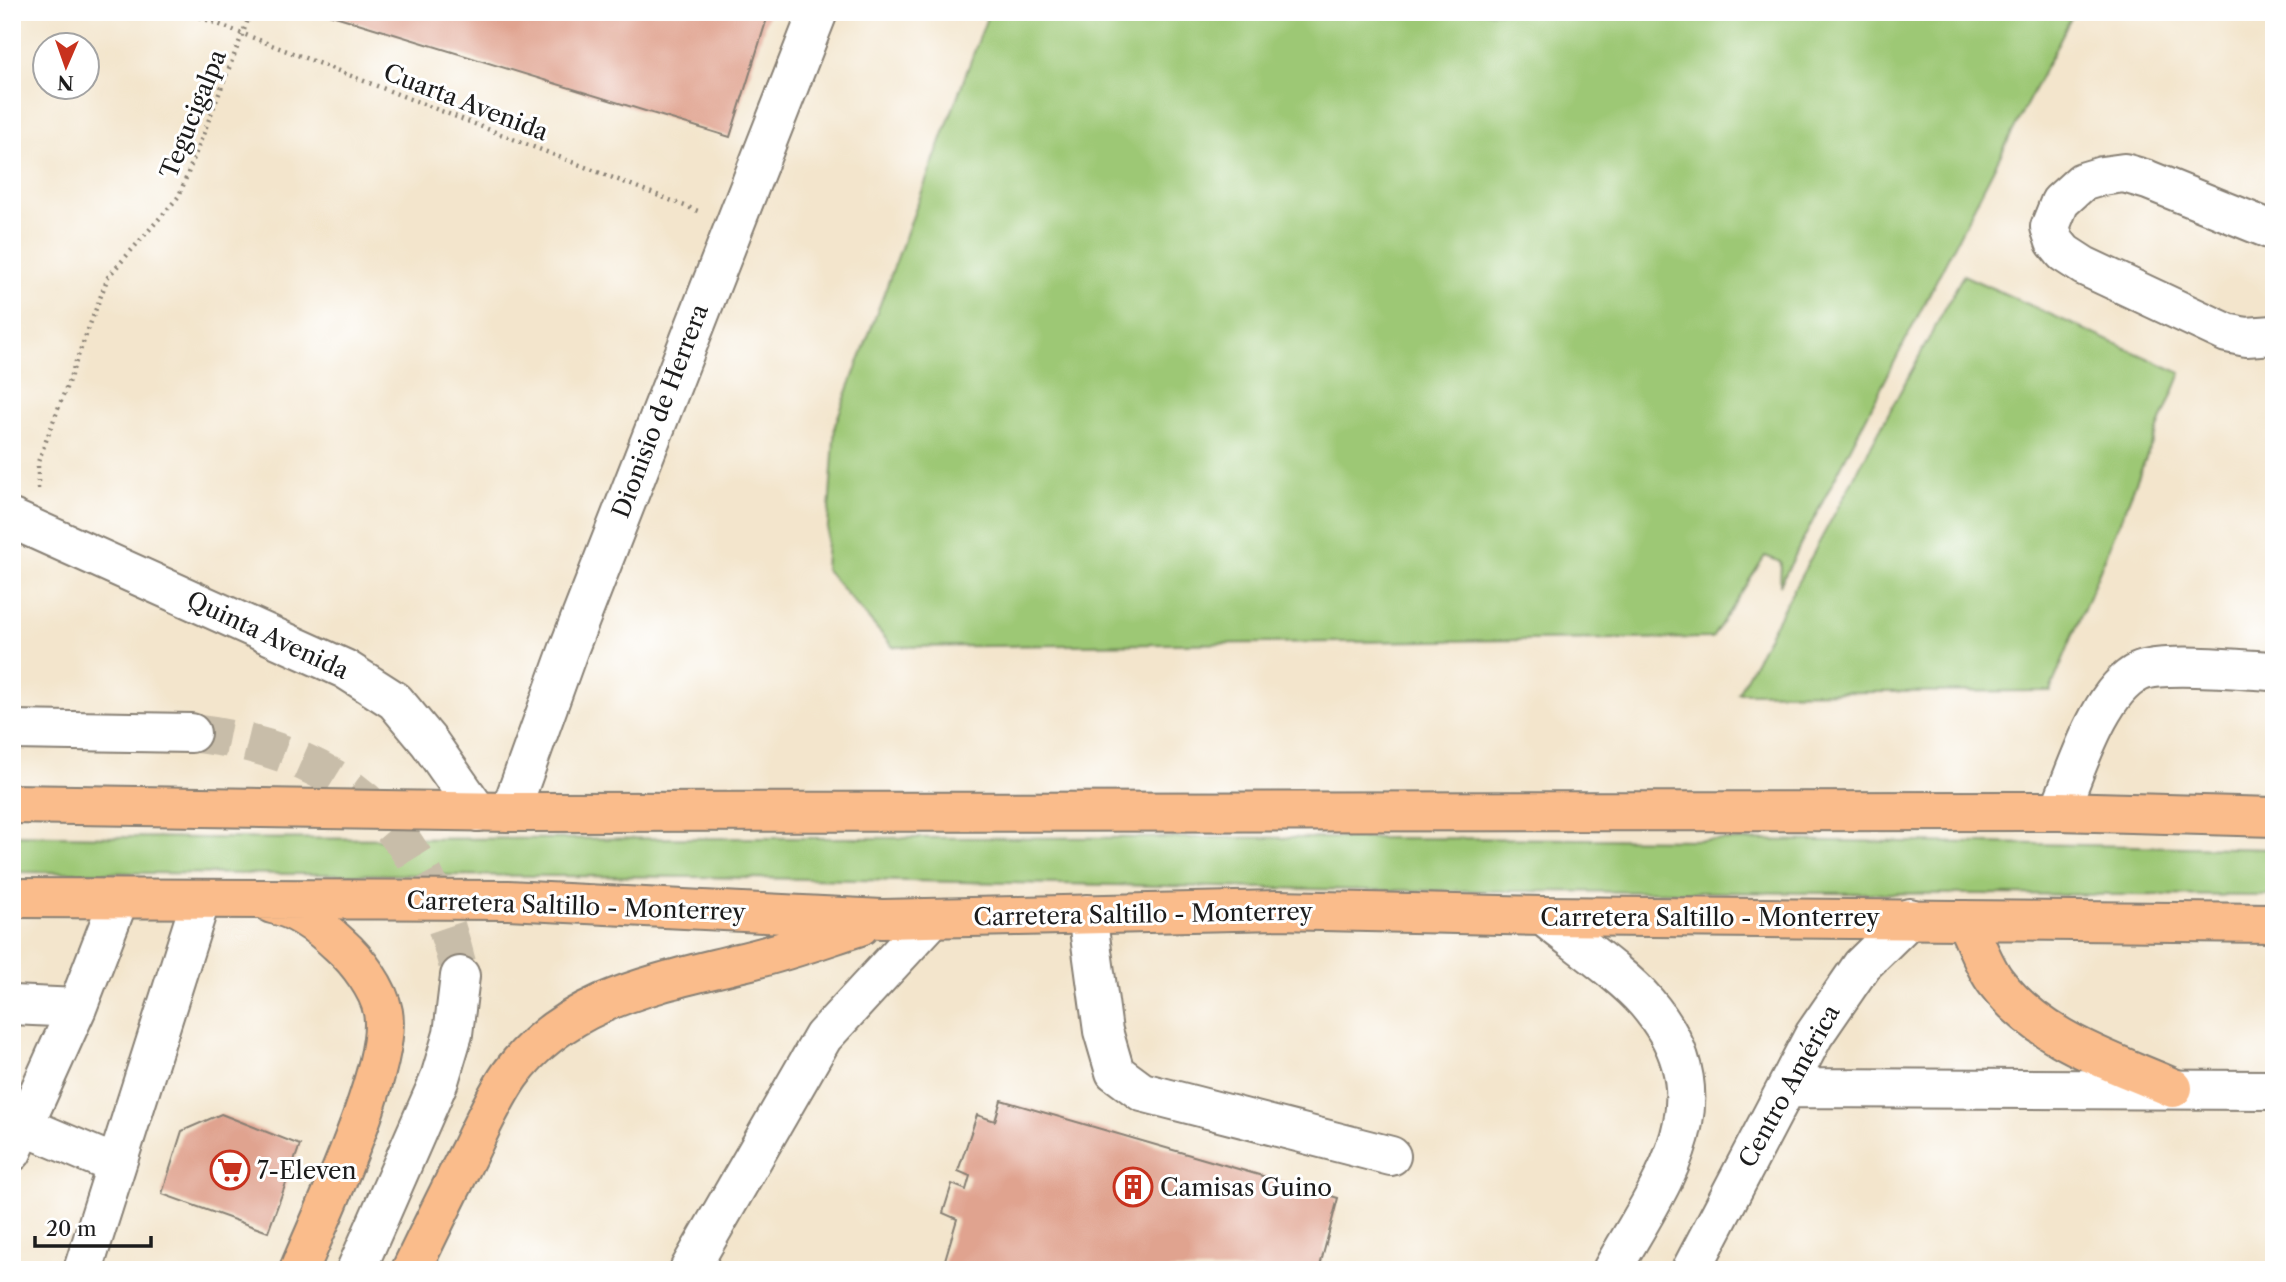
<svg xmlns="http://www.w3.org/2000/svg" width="2286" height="1282" viewBox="0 0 2286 1282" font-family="'Libre Caslon Text',serif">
<rect width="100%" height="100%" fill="#fff"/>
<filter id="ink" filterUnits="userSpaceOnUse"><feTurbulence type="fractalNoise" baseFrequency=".0143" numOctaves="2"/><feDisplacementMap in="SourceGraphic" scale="14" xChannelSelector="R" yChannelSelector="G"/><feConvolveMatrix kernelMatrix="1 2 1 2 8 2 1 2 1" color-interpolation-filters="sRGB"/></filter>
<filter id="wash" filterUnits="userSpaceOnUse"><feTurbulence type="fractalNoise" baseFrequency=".00686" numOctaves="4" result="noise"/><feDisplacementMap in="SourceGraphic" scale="28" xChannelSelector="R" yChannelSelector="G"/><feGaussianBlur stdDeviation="1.57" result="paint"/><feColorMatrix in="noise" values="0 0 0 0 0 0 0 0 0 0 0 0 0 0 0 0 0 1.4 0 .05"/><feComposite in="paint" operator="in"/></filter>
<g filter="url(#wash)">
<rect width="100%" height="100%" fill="#f3e5cc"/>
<path fill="#9dc874" stroke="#5c7248" stroke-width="2" d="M989,12H2074L1780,585L1781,562L1765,556L1712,638L893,647L825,569L835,425Z
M1963,275L2181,373L2050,691L1738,693Z
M12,835C281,841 550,838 819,838C1304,837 1789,837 2274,849V896L1363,890L700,877L12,872Z"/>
<g id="blocks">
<path fill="#e0a38f" d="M322,12H769L730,137Z
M1001,1100L1338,1198L1319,1270H942L957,1219L943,1213L952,1184L966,1190L970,1176L958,1171L977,1115L995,1121Z
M221,1114L300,1145L268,1232L162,1194L182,1131Z"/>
</g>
</g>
<g filter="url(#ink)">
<use href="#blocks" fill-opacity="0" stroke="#888074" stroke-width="2"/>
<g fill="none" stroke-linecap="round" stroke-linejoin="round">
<path stroke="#c8bda9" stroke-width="38" stroke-dasharray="38 19" stroke-linecap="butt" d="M191,733C343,750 427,827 460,976"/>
<defs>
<path id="minor" d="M2274,231L2148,180L2124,173L2102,176L2082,182L2060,202L2050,227L2055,242L2064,253L2084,266L2227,333L2246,337L2274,335
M12,519L345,669L395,701L429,742L478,812
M12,730L191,733
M2059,811C2076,772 2099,691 2139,672C2163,661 2243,670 2274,671
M510,812L569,648L818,12
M1087,914L1103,1031L1115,1072L1142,1092L1391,1156
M1543,916C1573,941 1623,975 1646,1002C1729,1099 1663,1179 1612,1270
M12,1005L77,1008
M1788,1088L2274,1090
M24,1126L116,1165
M12,1152L77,1008L119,899
M83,1270L201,899
M356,1270L439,1081L453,1034L460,976
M689,1270L823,1037L933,918
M1691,1270L1814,1035L1862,965L1910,918"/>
<path id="major" d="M12,804L510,812L2059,811L2274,817
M12,898L508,900L882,919L1278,910L1543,916L2274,923
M272,904C298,909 321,927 340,945C357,960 379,989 383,1012C393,1066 322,1214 299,1270
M1965,920C1975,940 1983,965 1996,982C2040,1040 2109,1060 2173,1088
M411,1270C430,1230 450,1190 470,1150C482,1125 494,1098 510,1075C564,1000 654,984 738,963C780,954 820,939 860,926"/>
</defs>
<use href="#minor" stroke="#888074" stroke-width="42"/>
<use href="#major" stroke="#888074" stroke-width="42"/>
<path stroke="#888074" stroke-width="4.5" stroke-dasharray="2 5" stroke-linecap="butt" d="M187,12L698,211
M38,489V462L108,277L179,196L251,12"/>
<use href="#minor" stroke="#fff" stroke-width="38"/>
<use href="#major" stroke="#fabc8b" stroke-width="38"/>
</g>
</g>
<defs>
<symbol id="supermarket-ring" viewBox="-11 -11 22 22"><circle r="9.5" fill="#fff" stroke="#c8321e" stroke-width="1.5"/><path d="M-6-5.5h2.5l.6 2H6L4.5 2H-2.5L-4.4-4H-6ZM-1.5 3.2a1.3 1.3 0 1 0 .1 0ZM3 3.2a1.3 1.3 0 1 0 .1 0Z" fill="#c8321e"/></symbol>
<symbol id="building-ring" viewBox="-11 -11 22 22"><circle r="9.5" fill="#fff" stroke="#c8321e" stroke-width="1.5"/><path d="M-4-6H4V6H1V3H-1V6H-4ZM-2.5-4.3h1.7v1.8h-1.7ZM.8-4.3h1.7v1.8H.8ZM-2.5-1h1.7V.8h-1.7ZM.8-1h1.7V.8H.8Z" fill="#c8321e"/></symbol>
</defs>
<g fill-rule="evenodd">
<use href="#supermarket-ring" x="208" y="1148" width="44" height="44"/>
<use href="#building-ring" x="1111" y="1165" width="44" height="44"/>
</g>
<g text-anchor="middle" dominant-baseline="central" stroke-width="6" stroke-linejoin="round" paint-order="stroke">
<g font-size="24" fill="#1c1c1c" stroke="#fff">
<text transform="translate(466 102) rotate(21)">Cuarta Avenida</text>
<text transform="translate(193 114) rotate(-68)">Tegucigalpa</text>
<text transform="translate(660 411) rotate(-69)">Dionisio de Herrera</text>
<text transform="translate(268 635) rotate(25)">Quinta Avenida</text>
<text transform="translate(576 906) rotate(2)">Carretera Saltillo - Monterrey</text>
<text transform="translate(1143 914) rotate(-1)">Carretera Saltillo - Monterrey</text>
<text x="1710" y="917">Carretera Saltillo - Monterrey</text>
<text transform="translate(1789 1086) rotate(-61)">Centro América</text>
</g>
<g font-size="24" fill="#1c1c1c" stroke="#fff" text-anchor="start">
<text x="257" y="1170">7-Eleven</text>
<text x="1160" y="1187">Camisas Guino</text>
</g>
</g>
<rect width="2286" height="1282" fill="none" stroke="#fff" stroke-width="42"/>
<g transform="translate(66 66) rotate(182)"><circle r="33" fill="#ffffff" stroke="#a4a4a4" stroke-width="2"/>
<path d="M0-5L12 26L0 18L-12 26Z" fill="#c8321e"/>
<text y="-10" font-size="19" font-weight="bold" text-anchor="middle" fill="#1c1c1c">N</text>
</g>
<path d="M35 1236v10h116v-10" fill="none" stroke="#1c1c1c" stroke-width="3.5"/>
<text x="46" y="1236" font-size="21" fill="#1c1c1c" stroke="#ffffff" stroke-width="5" paint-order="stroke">20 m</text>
</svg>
